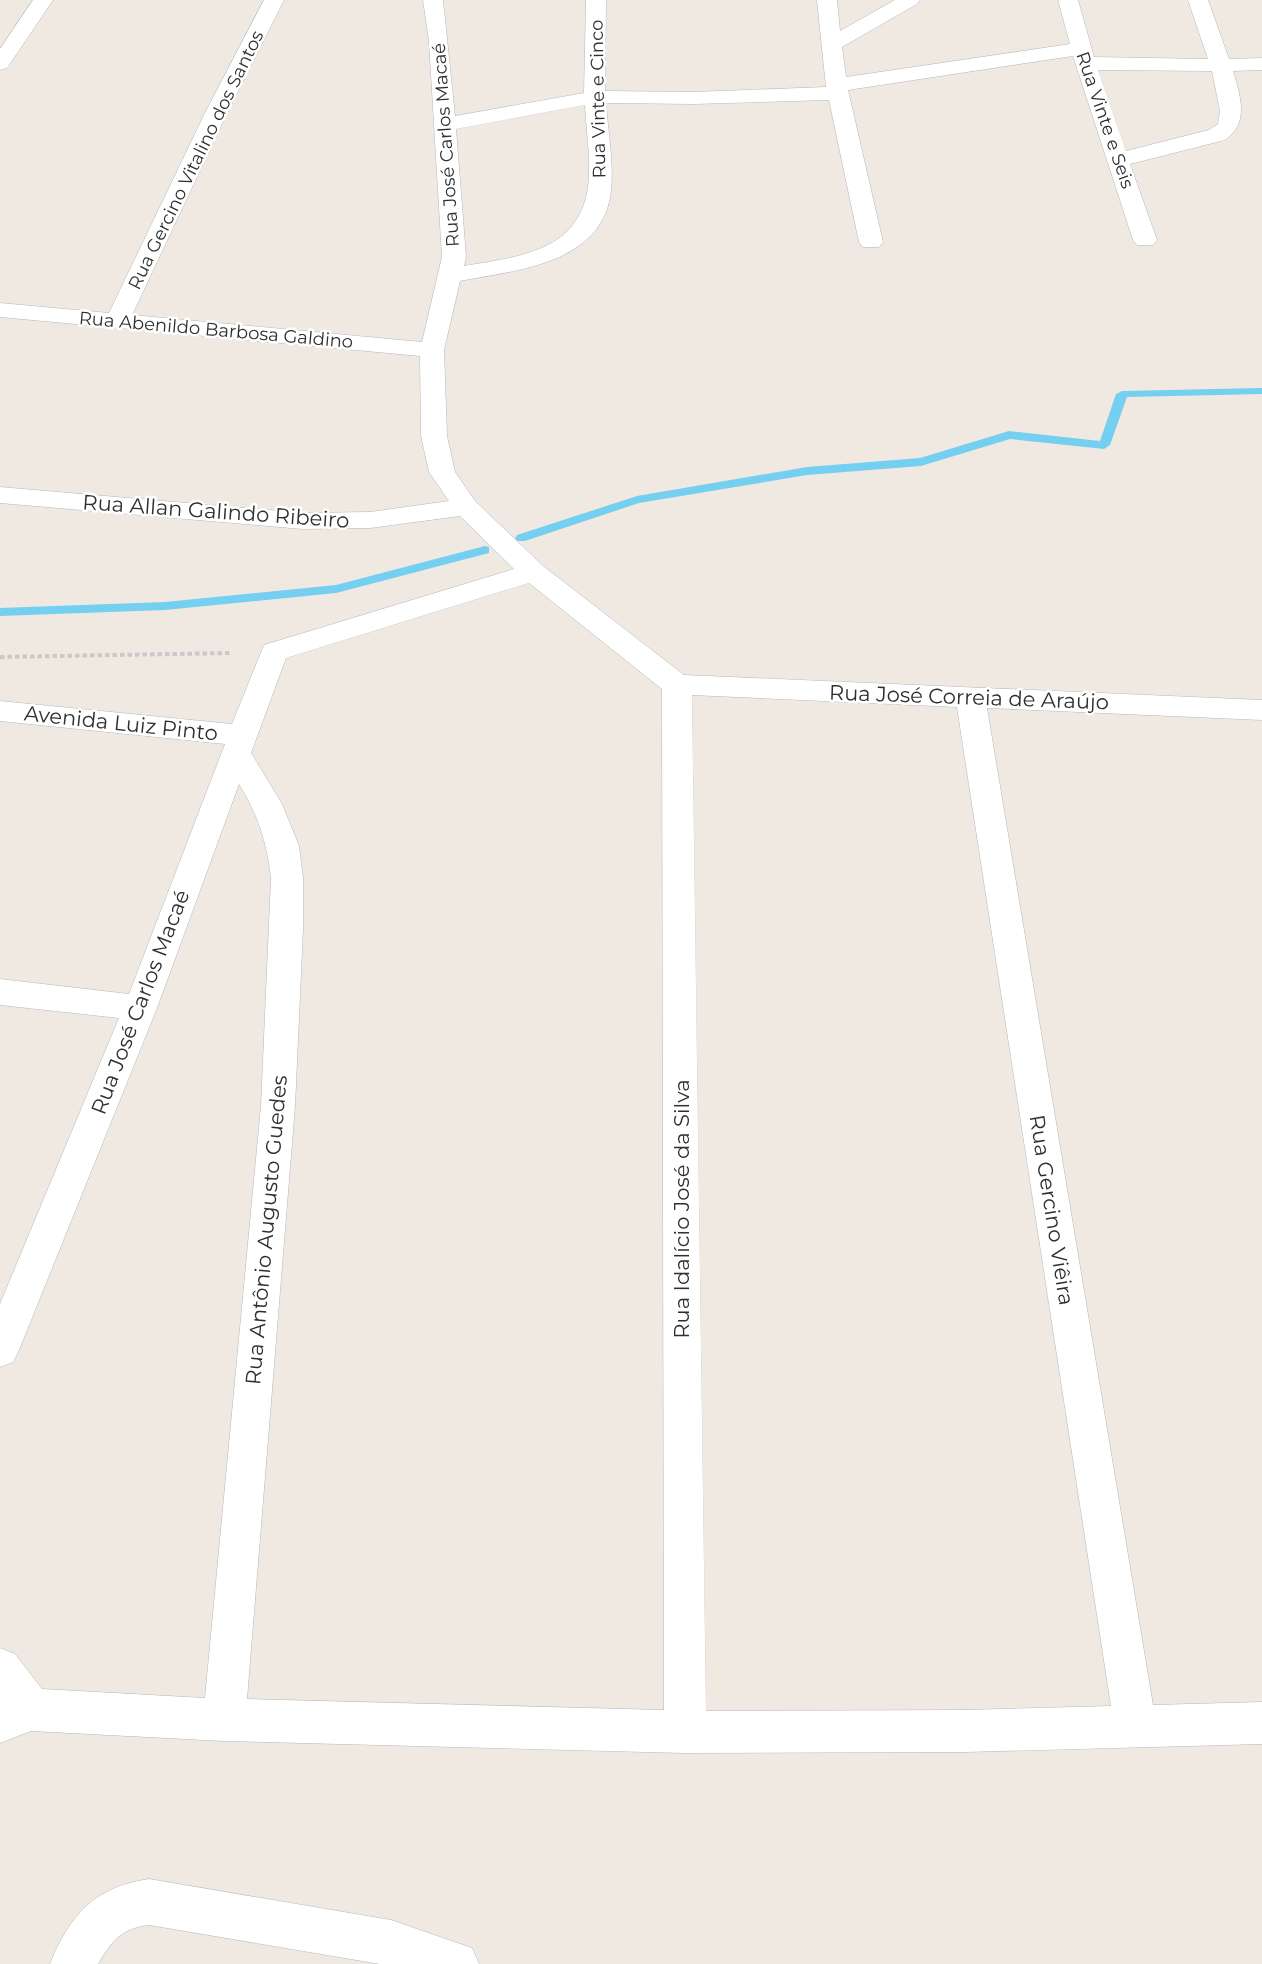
<svg xmlns="http://www.w3.org/2000/svg" width="1262" height="1964" viewBox="0 0 1262 1964" font-family="Montserrat,sans-serif">
<rect width="100%" height="100%" fill="#efe9e1"/>
<g fill="none" stroke-linecap="round" stroke-linejoin="round">
<path fill="#75cff0" fill-rule="evenodd" d="M1262,388V394L1127,397L1110,445L1104,449L1010,439L921,466L807,475L639,503L525,541H517L515,538L517,535L637,496L807,467L920,458L1009,431L1100,441L1116,394L1122,391Z
M485,546L489,547V553L336,593L165,610L0,616V608L165,602L336,585Z"/>
<defs>
<path id="minor" d="M33,0H53L7,68L0,70V49Z
M264,0H284L227,113L132,315L422,342L442,257L429,41L423,0H443L455,116L584,93L586,0H606L605,91L694,92L826,87L817,0H837L840,31L895,0H920L917,4L842,47L846,77L1070,44L1058,0H1078L1094,57L1208,59L1188,0H1208L1229,59L1262,58V70L1233,71C1240,95 1250,123 1225,140L1130,164L1157,240L1153,245H1137L1133,240L1073,56L848,90L883,242L879,247H863L859,242L829,100L694,104L606,103C608,133 614,162 611,191C603,264 517,270 460,281L444,350L447,436L455,472L475,501L543,566L684,675L1262,700V720L987,708L1153,1705L1262,1702V1744L965,1752L685,1753L224,1741L31,1731L0,1743V1648L15,1654L42,1689L205,1698L261,1106L271,878C267,843 258,814 239,784L157,1008L19,1350L13,1362L0,1367V1304L119,1018L0,1005V979L129,994L225,744L0,721V701L232,724L264,645L514,569L460,516L370,528L303,529L0,503V487L303,513L370,512L449,501L429,472L421,436L420,356L0,317V303L109,313L205,113ZM1098,70L1212,71L1220,111L1218,124L1209,130L1126,151ZM585,105C586,128 590,151 589,174C587,250 524,256 464,266L466,257L456,129ZM529,583L662,689L664,1710L247,1699L295,1106L303,929V878L299,846L282,804L251,753L286,658ZM692,695L957,707L1111,1706L965,1710L706,1711Z
M149,1879L391,1920L472,1948L479,1964H380L149,1925C121,1928 112,1941 98,1964H50C70,1915 94,1887 149,1879Z"/>
</defs>
<use href="#minor" stroke="#b4b7c1" stroke-width="1"/>
<path stroke="#c9c9c9" stroke-width="4" stroke-dasharray="4.5 3" stroke-linecap="butt" d="M0,657L231,653"/>
<use href="#minor" fill="#fff" fill-rule="evenodd"/>
</g>
<g text-anchor="middle" dominant-baseline="central" stroke-width="5" stroke-linejoin="round" paint-order="stroke">
<g font-size="18" fill="#2e2e2e" stroke="#fff">
<text transform="translate(598 99) rotate(-91)">Rua Vinte e Cinco</text>
<text transform="translate(1105 120) rotate(71)">Rua Vinte e Seis</text>
<text transform="translate(446 145) rotate(-94)">Rua José Carlos Macaé</text>
<text transform="translate(196 160) rotate(-64)">Rua Gercino Vitalino dos Santos</text>
<text transform="translate(216 330) rotate(5)">Rua Abenildo Barbosa Galdino</text>
</g>
<g font-size="21" fill="#2e2e2e" stroke="#fff">
<text transform="translate(216 511) rotate(4)">Rua Allan Galindo Ribeiro</text>
<text transform="translate(969 697) rotate(2)">Rua José Correia de Araújo</text>
<text transform="translate(121 723) rotate(6)">Avenida Luiz Pinto</text>
<text transform="translate(140 1002) rotate(-69)">Rua José Carlos Macaé</text>
<text transform="translate(681 1209) rotate(-90)">Rua Idalício José da Silva</text>
<text transform="translate(1052 1210) rotate(81)">Rua Gercino Viêira</text>
<text transform="translate(266 1230) rotate(-85)">Rua Antônio Augusto Guedes</text>
</g>
</g>
</svg>
